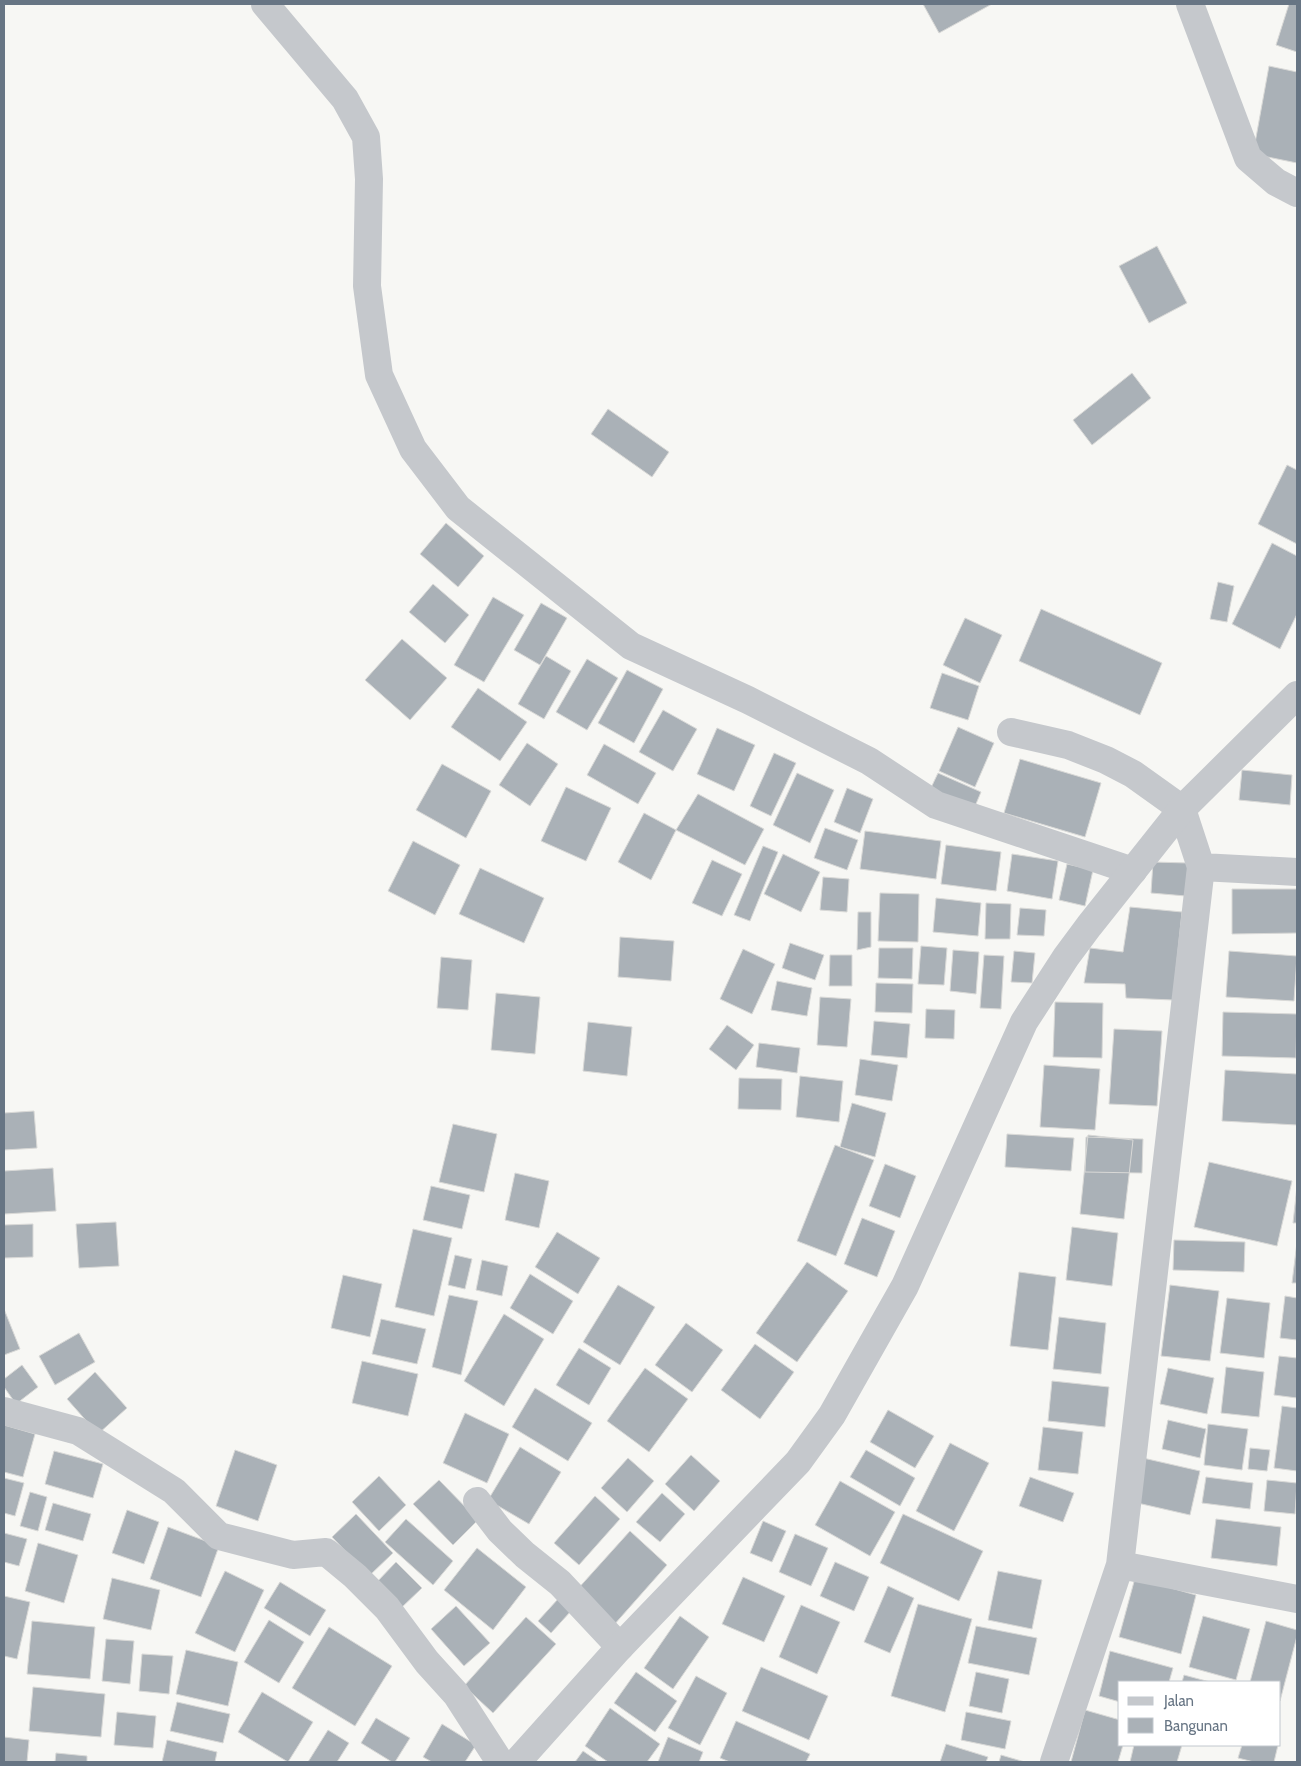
<svg xmlns="http://www.w3.org/2000/svg" width="1301" height="1766" viewBox="0 0 1301 1766" font-family="Cabin,sans-serif">
<rect width="100%" height="100%" fill="#f7f7f4"/>
<path fill="#aab1b7" stroke="#d9d9d7" d="M923,4H992L939,33Z
M1289,4H1297V52L1276,45Z
M1269,66L1297,72V163L1253,154Z
M1157,246L1187,303L1149,323L1119,266Z
M1132,373L1151,398L1092,445L1073,420Z
M608,409L669,452L652,477L591,434Z
M1287,465L1297,470V544L1258,524Z
M446,523L484,556L458,587L420,554Z
M1272,543L1297,556V614L1280,649L1232,624Z
M1218,582L1234,586L1227,622L1210,619Z
M433,584L469,615L445,643L409,612Z
M493,597L524,615L484,682L454,665Z
M541,603L567,618L540,665L514,650Z
M1041,609L1162,663L1140,715L1019,661Z
M965,618L1002,635L980,683L943,665Z
M402,639L447,678L410,720L365,680Z
M546,656L571,671L544,719L518,704Z
M587,659L618,678L587,730L556,712Z
M627,670L663,689L634,743L598,723Z
M942,673L979,686L968,720L930,708Z
M478,688L527,722L500,761L451,727Z
M663,710L697,729L673,771L639,752Z
M958,727L994,743L975,787L939,771Z
M717,728L755,745L734,791L697,774Z
M527,743L558,764L530,806L499,785Z
M604,744L656,773L638,804L587,775Z
M774,753L796,763L771,816L750,806Z
M1020,759L1101,783L1085,837L1004,813Z
M442,764L491,791L466,838L416,810Z
M1242,770L1292,775L1290,805L1239,800Z
M797,773L834,790L810,843L773,825Z
M938,773L981,792L973,811L929,792Z
M566,787L611,808L586,861L541,841Z
M847,788L873,799L860,833L834,822Z
M698,794L764,829L745,865L676,830Z
M644,813L676,830L651,880L618,862Z
M825,828L858,840L847,870L814,858Z
M865,831L941,841L936,879L860,869Z
M413,841L460,865L435,915L388,891Z
M946,845L1001,852L996,891L941,884Z
M763,846L778,852L750,921L734,915Z
M783,854L820,872L801,912L764,894Z
M1012,854L1058,861L1052,899L1007,891Z
M712,860L742,874L722,916L692,903Z
M1153,862L1188,863L1186,896L1151,893Z
M1067,864L1093,870L1085,906L1059,900Z
M480,868L544,898L524,943L459,914Z
M823,877L849,879L847,912L820,910Z
M1232,889H1297V933L1232,934Z
M880,893L919,894L918,942L878,941Z
M936,898L981,903L978,936L933,932Z
M986,903L1011,904L1010,939H985Z
M1130,907L1182,912L1173,1000L1126,998L1125,984L1084,983L1090,948L1123,952Z
M1020,908L1046,910L1044,936L1017,935Z
M858,912H871V947L857,950Z
M620,937L674,941L671,981L618,977Z
M790,943L824,955L815,980L782,968Z
M921,946L947,948L944,985L918,984Z
M879,948H913L912,979L878,978Z
M743,949L775,964L752,1014L720,999Z
M953,950L979,952L976,994L950,991Z
M1014,951L1035,953L1032,983L1011,982Z
M1229,951L1297,956L1294,1001L1226,997Z
M830,955H852V986H829Z
M984,955L1004,956L1001,1009L980,1008Z
M441,957L472,960L468,1010L437,1008Z
M777,981L812,988L807,1016L771,1010Z
M876,983L913,984L912,1013L875,1012Z
M496,993L540,997L535,1054L491,1050Z
M820,997L851,999L847,1047L817,1045Z
M1055,1002L1103,1003L1102,1058L1053,1057Z
M926,1009L955,1010L954,1039L925,1038Z
M1223,1012L1297,1014L1296,1058L1222,1056Z
M874,1021L910,1024L907,1058L871,1055Z
M588,1022L632,1027L627,1076L583,1071Z
M727,1025L754,1045L736,1070L709,1049Z
M1114,1029L1162,1031L1157,1106L1109,1104Z
M759,1043L800,1048L797,1073L756,1067Z
M860,1059L898,1065L892,1101L855,1095Z
M1044,1065L1100,1069L1095,1130L1040,1127Z
M1225,1070L1297,1074V1125L1222,1121Z
M800,1076L843,1081L839,1122L796,1117Z
M739,1078L782,1079L781,1110L738,1109Z
M852,1103L886,1113L875,1157L840,1147Z
M34,1111L37,1148L4,1150V1113Z
M453,1124L497,1134L484,1192L439,1182Z
M1007,1134L1074,1138L1071,1171L1005,1167Z
M1088,1135L1133,1140L1124,1219L1080,1214Z
M1086,1137L1143,1139L1142,1173L1085,1172Z
M835,1145L874,1160L836,1256L797,1241Z
M1209,1162L1292,1181L1277,1246L1194,1227Z
M885,1164L916,1176L900,1218L869,1206Z
M53,1168L56,1211L4,1214V1171Z
M515,1173L549,1181L539,1228L505,1220Z
M431,1186L470,1195L462,1229L423,1220Z
M1297,1186V1223H1293Z
M862,1218L895,1231L877,1277L844,1264Z
M116,1222L119,1266L79,1268L76,1224Z
M33,1224V1257L4,1258V1225Z
M1072,1227L1118,1233L1112,1286L1066,1280Z
M413,1229L452,1238L434,1316L395,1307Z
M557,1232L600,1258L578,1294L535,1267Z
M1174,1240L1245,1242L1244,1272L1173,1270Z
M1297,1242V1283H1292Z
M455,1255L472,1259L465,1289L448,1285Z
M482,1260L508,1266L502,1296L476,1290Z
M807,1262L848,1291L797,1362L756,1333Z
M1019,1272L1056,1277L1048,1350L1010,1346Z
M530,1274L573,1301L553,1334L510,1308Z
M343,1275L382,1284L370,1337L331,1328Z
M618,1285L655,1307L620,1365L583,1342Z
M1170,1285L1219,1291L1210,1361L1161,1356Z
M449,1295L478,1301L461,1375L432,1367Z
M1285,1296L1297,1298V1340L1280,1338Z
M1227,1298L1270,1303L1264,1358L1220,1353Z
M4,1309L20,1349L4,1355Z
M504,1314L544,1339L504,1406L464,1381Z
M1059,1317L1106,1323L1101,1374L1053,1369Z
M381,1319L426,1329L417,1364L372,1354Z
M686,1323L723,1350L692,1392L655,1365Z
M79,1333L95,1362L55,1385L39,1356Z
M755,1344L794,1372L760,1419L721,1390Z
M579,1348L611,1368L589,1405L556,1385Z
M1279,1356L1297,1358V1398L1274,1395Z
M362,1361L418,1374L408,1416L352,1403Z
M22,1365L38,1387L16,1404L4,1387V1379Z
M1226,1367L1264,1372L1259,1417L1221,1413Z
M645,1368L688,1399L649,1452L607,1421Z
M1168,1368L1214,1378L1207,1414L1160,1404Z
M95,1372L127,1408L98,1434L67,1399Z
M1052,1381L1109,1387L1105,1427L1048,1421Z
M535,1388L592,1423L568,1461L512,1427Z
M1282,1406L1297,1408V1471L1274,1468Z
M888,1410L934,1436L915,1468L870,1442Z
M465,1413L509,1434L487,1483L443,1463Z
M1168,1420L1206,1429L1200,1458L1162,1449Z
M1208,1424L1248,1429L1242,1470L1204,1465Z
M4,1425L35,1434L23,1477L4,1472Z
M1043,1427L1083,1432L1078,1474L1038,1470Z
M950,1443L989,1463L954,1531L916,1511Z
M520,1447L561,1472L529,1524L488,1500Z
M1250,1448L1270,1450L1267,1471L1248,1469Z
M235,1450L277,1465L258,1521L216,1506Z
M866,1450L915,1478L900,1506L850,1477Z
M54,1451L103,1464L93,1498L45,1484Z
M691,1455L720,1481L694,1511L665,1484Z
M628,1458L654,1481L627,1512L601,1488Z
M1143,1458L1200,1471L1190,1515L1133,1502Z
M379,1476L406,1505L379,1531L352,1502Z
M1030,1477L1074,1493L1063,1522L1019,1506Z
M1206,1477L1253,1483L1250,1509L1202,1503Z
M4,1478L24,1483L15,1516L4,1513Z
M439,1480L478,1520L453,1545L413,1504Z
M1267,1480L1297,1483L1295,1514L1264,1511Z
M840,1481L895,1512L870,1556L815,1525Z
M30,1492L47,1497L38,1531L20,1526Z
M662,1493L685,1514L660,1542L636,1522Z
M595,1496L620,1519L579,1565L554,1543Z
M53,1503L91,1514L83,1541L45,1530Z
M127,1510L159,1522L144,1564L112,1553Z
M356,1514L393,1553L369,1576L332,1537Z
M903,1514L983,1551L959,1601L880,1563Z
M406,1519L453,1561L433,1585L385,1542Z
M1216,1519L1281,1527L1277,1566L1211,1558Z
M763,1521L786,1531L772,1562L750,1553Z
M168,1527L219,1546L201,1597L150,1579Z
M630,1531L667,1565L613,1626L575,1592Z
M4,1533L27,1539L19,1566L4,1562Z
M795,1534L828,1548L811,1586L779,1572Z
M38,1543L78,1555L64,1603L25,1591Z
M477,1548L526,1587L493,1630L444,1590Z
M396,1562L422,1588L400,1609L375,1584Z
M835,1562L869,1577L854,1611L820,1596Z
M225,1571L264,1590L235,1652L195,1633Z
M998,1571L1042,1580L1032,1629L988,1620Z
M743,1577L785,1596L764,1642L722,1624Z
M112,1578L160,1590L151,1630L103,1619Z
M1135,1578L1196,1595L1181,1654L1119,1637Z
M280,1582L326,1610L310,1636L264,1608Z
M888,1586L914,1598L890,1653L864,1642Z
M4,1596L30,1602L17,1659L4,1656Z
M558,1599L571,1611L551,1633L538,1621Z
M918,1604L972,1619L945,1712L891,1696Z
M801,1605L840,1622L817,1674L779,1657Z
M456,1606L490,1643L464,1666L431,1629Z
M680,1616L709,1637L673,1689L644,1668Z
M1203,1616L1250,1629L1236,1680L1189,1667Z
M526,1617L556,1644L493,1713L464,1686Z
M269,1620L304,1642L279,1683L244,1662Z
M32,1621L95,1627L90,1679L27,1674Z
M1266,1621L1297,1630V1636L1280,1701V1682H1250Z
M976,1626L1037,1638L1029,1675L968,1663Z
M329,1627L392,1666L355,1726L292,1688Z
M106,1639L134,1641L130,1684L102,1681Z
M186,1650L238,1662L228,1706L176,1694Z
M1110,1651L1173,1668L1169,1682H1120V1702L1099,1696Z
M142,1654L173,1656L169,1694L139,1691Z
M761,1667L828,1696L809,1740L742,1711Z
M636,1672L677,1701L655,1732L614,1703Z
M976,1672L1009,1679L1002,1713L969,1706Z
M1184,1675L1210,1682H1182Z
M696,1676L727,1693L700,1745L668,1728Z
M33,1687L105,1694L101,1737L29,1731Z
M262,1692L313,1722L288,1762L238,1732Z
M177,1702L230,1714L223,1743L170,1731Z
M610,1708L660,1744L647,1762H608L585,1746Z
M1085,1710L1120,1720V1745H1123L1118,1762H1071Z
M117,1712L156,1716L153,1748L114,1745Z
M966,1712L1011,1721L1005,1749L961,1740Z
M376,1718L410,1738L395,1762H392L361,1743Z
M736,1721L810,1754L806,1762H730L720,1758Z
M442,1724L476,1745L465,1762H432L423,1757Z
M328,1730L349,1743L337,1762H308Z
M4,1737L29,1740L27,1762H4Z
M668,1737L703,1752L699,1762H658Z
M167,1740L217,1752L215,1762H162Z
M946,1744L988,1757L986,1762H940Z
M1134,1745H1182L1177,1762H1130Z
M1242,1745H1278L1274,1762H1254L1238,1758Z
M583,1751L599,1762H575Z
M56,1753L87,1756V1762H55Z
M1001,1755L1025,1762H999Z"/>
<g fill="none" stroke-linecap="round" stroke-linejoin="round">
<path stroke="#c5c8cc" stroke-width="28" d="M265,4L345,99L366,137L369,179L367,286L379,375L413,449L458,508L631,646L748,700L869,761L936,805L1133,871
M1190,4L1248,158L1276,182L1297,193
M1011,732L1068,745L1106,760L1133,774L1182,809L1201,867L1120,1565L1054,1762
M1201,867L1297,872
M4,1411L78,1431L174,1491L219,1536L293,1555L326,1552L355,1576L387,1608L427,1662L456,1694L500,1762
M477,1501L500,1531L525,1555L560,1583L620,1647
M1120,1565L1297,1599"/>
<path stroke="#c5c8cc" stroke-width="28" d="M517,1762L620,1647L798,1462L832,1415L905,1286L1024,1022L1066,957L1089,926L1182,809L1297,695"/>
</g>
<rect width="1301" height="1766" fill="none" stroke="#677584" stroke-width="10"/>
<rect x="1118" y="1681" width="162" height="65" fill="#ffffff" stroke="#c2c8ce"/>
<rect x="1128" y="1697" width="25" height="8" fill="#c5c8cc" stroke="#c2c8ce"/>
<text x="1164" y="1706" font-size="15" fill="#677584">Jalan</text>
<rect x="1128" y="1718" width="25" height="15" fill="#aab1b7" stroke="#c2c8ce"/>
<text x="1164" y="1731" font-size="15" fill="#677584">Bangunan</text>
</svg>
